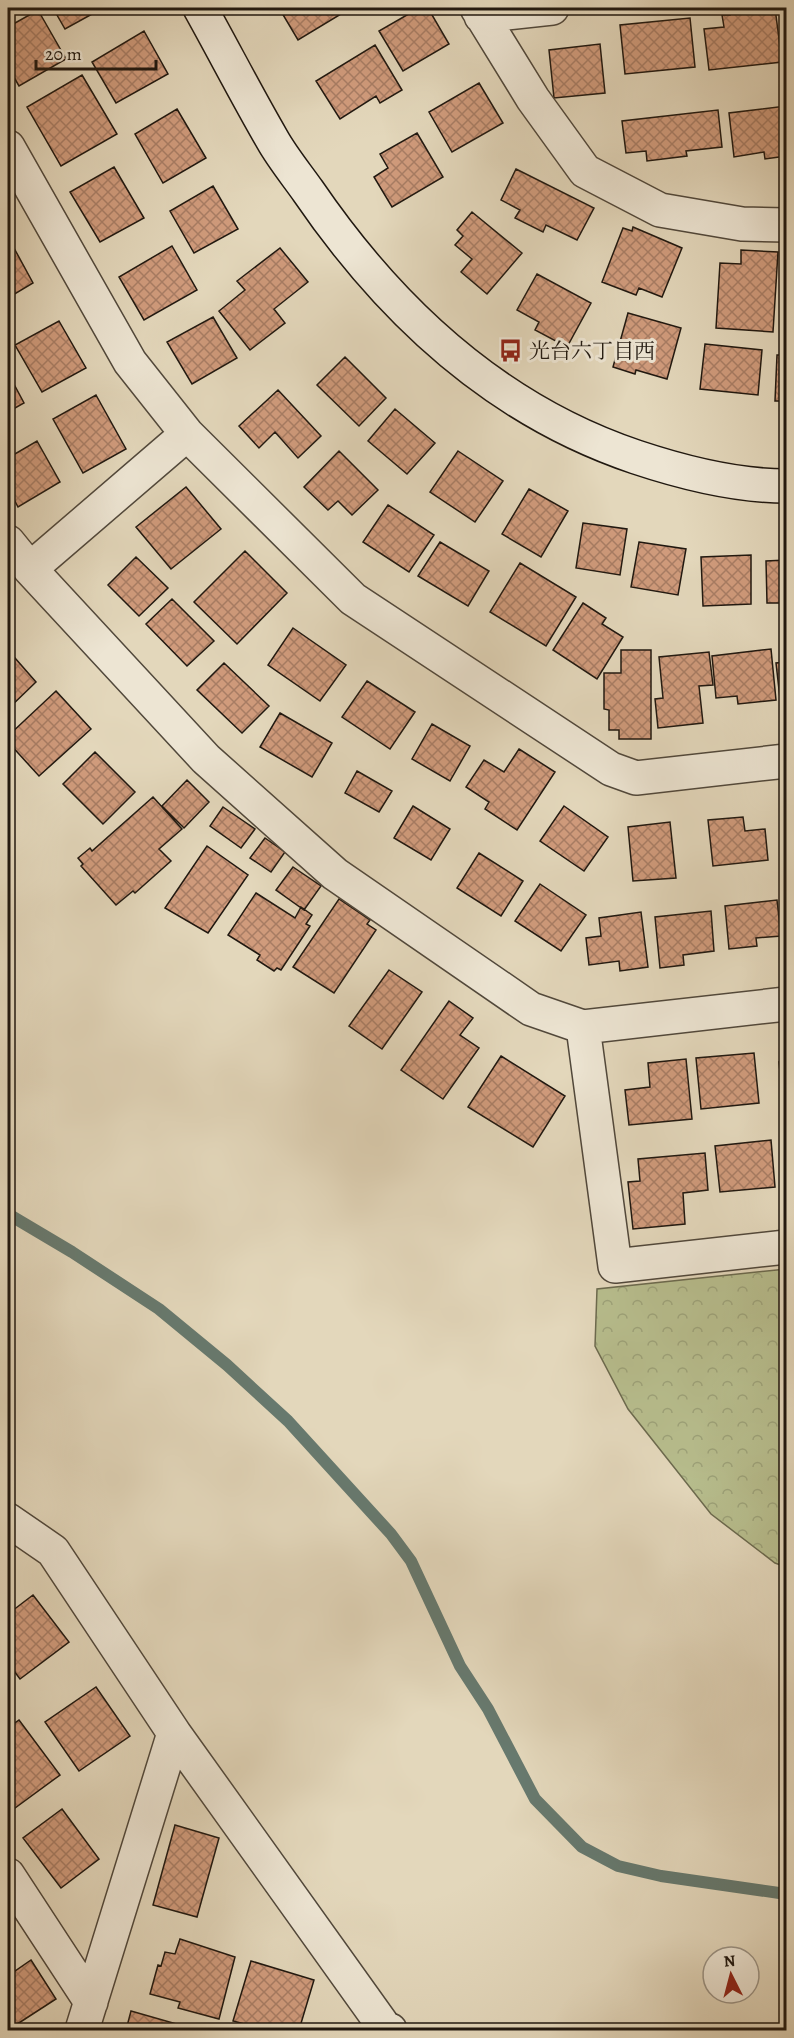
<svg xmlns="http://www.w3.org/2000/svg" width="794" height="2038" viewBox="0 0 794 2038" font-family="Alegreya,'Noto Serif JP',serif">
<defs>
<pattern id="park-crowns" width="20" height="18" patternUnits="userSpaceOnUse" patternTransform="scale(1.5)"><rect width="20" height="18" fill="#b7bd8d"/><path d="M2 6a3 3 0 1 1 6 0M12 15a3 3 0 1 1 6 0" fill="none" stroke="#9da279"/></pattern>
<pattern id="building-cross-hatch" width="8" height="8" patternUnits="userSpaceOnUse" patternTransform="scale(1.5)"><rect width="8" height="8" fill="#d09b7c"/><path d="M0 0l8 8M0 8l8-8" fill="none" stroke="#a87d64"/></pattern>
</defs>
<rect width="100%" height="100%" fill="#e3d7bb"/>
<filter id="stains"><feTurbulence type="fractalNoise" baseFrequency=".00333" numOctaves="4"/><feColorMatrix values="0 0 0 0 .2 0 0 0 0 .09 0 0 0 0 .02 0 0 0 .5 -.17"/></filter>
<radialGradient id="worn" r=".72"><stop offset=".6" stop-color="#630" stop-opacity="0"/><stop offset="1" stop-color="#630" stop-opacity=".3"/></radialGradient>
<path fill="url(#park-crowns)" stroke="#6c6a4e" stroke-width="1.5" d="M786,1269V1567L775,1563L711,1514L628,1409L595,1346L597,1289Z"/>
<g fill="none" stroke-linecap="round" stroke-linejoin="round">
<path stroke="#67796e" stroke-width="12" d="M8,1214L72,1252L159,1309L227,1365L288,1421L391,1534L411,1561L460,1666L488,1709L535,1799L582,1847L618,1866L661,1876L786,1894"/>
</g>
<path fill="url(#building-cross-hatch)" stroke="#201810" stroke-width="1.5" d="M53,8H103L65,29Z
M279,8H344L346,11L298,40Z
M419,8H428L449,44L403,71L379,31Z
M729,8H775L782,62L709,70L704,29L724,27L722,15H730Z
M38,10L66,59L19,86L8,67V27Z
M690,18L695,67L625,74L620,25Z
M144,31L168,74L116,103L92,62Z
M600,44L605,93L554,98L549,50Z
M375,45L402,90L380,103L376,96L340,119L316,81Z
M82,75L117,134L61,166L27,107Z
M479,83L503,123L452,152L429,112Z
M786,106V156L765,159L764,152L734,157L729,113Z
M177,109L206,158L163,183L135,134Z
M718,110L722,147L686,151L687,156L647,161L646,151L626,153L622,121Z
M417,133L443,177L392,207L374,177L388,168L380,154Z
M114,167L144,218L100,242L70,192Z
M516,169L594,208L577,240L546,225L543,232L515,218L520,210L501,200Z
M213,186L238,229L194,253L170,211Z
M472,212L522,253L487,294L461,272L472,259L455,245L463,236L457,230Z
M633,227L682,248L662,297L639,288L636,295L602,282L623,228L632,231Z
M172,246L197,290L144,320L119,277Z
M14,248L33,283L8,298V251Z
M280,248L308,282L274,309L285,323L250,350L219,311L245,290L237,281Z
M741,250L778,252L773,332L716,328L720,263L741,264Z
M537,274L591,303L567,347L535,330L539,322L517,310Z
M628,313L681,328L667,379L636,370L635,374L613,367Z
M213,317L237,358L192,384L167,342Z
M59,321L86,368L42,392L15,345Z
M705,344L762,350L758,395L700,389Z
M777,355H786V401H775Z
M345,357L386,398L359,426L317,385Z
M8,373L24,403L8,412Z
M278,390L321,436L298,458L275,432L259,448L239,426Z
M96,395L126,449L83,473L53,419Z
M395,409L435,443L407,474L368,441Z
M37,441L60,482L18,507L8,488V458Z
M339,451L378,490L352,515L338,501L328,510L304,487Z
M458,451L503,481L475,522L430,492Z
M186,487L221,529L171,569L136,527Z
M529,489L568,511L541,557L502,534Z
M388,505L434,535L409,572L363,542Z
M583,523L627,529L620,575L576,568Z
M440,542L489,571L468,606L418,576Z
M639,542L686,549L678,595L631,587Z
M245,551L287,593L237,644L194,602Z
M751,555V604L703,606L701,557Z
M136,557L168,588L139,616L108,585Z
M786,560V603H767L766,561Z
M520,563L576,597L546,646L490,612Z
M172,599L214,641L187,666L146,624Z
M583,603L606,618L602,624L623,637L597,679L553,650Z
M293,628L346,665L320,701L268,665Z
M771,649L776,700L738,704L737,696L716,698L712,656Z
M8,650L36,682L8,709Z
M621,650H651V739H619V730H609V710L604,709V673H621Z
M709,652L713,685L699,686L703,723L658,728L655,699L663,698L659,657Z
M786,662V725H783L776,663Z
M224,663L269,706L242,733L197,690Z
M367,681L415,712L390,749L342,717Z
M56,691L91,729L39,776L8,742V736Z
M280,713L332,743L312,777L260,747Z
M432,724L470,746L450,781L412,759Z
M519,749L555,772L517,830L485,809L489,802L466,787L484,760L504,772Z
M95,752L135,792L103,824L63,784Z
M357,771L392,791L379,812L345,793Z
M187,780L209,802L184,828L162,806Z
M153,797L182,829L159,849L171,861L135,893L133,891L116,905L81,866L83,864L78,858L90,848L92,851Z
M413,806L450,829L431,860L394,838Z
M564,806L608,837L584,871L540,841Z
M223,807L255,829L241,848L210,826Z
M743,817L745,831L765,829L768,860L713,866L708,820Z
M670,822L676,878L633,881L628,827Z
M265,838L285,852L271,872L250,858Z
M207,846L248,875L208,933L165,908Z
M479,853L523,881L501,916L457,888Z
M293,867L321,886L304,910L276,890Z
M540,884L586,915L561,951L515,921Z
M256,893L295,918L301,907L312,915L306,924L310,926L281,970L277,968L274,971L257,960L260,955L228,935Z
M339,899L370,920L367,924L376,930L334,993L293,967Z
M777,900L781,936L756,938L757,946L729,949L725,906Z
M711,911L714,951L683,955L684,965L660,968L655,917Z
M641,912L648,967L620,971L619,961L589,965L586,938L601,936L599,918Z
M389,970L422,992L382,1049L349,1026Z
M449,1001L473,1018L460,1035L479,1048L443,1099L401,1070Z
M754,1053L759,1103L701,1109L696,1058Z
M501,1056L565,1096L533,1147L468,1107Z
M686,1059L692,1119L629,1125L625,1090L650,1087L648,1063Z
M786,1061V1111L784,1112L779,1062Z
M771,1140L775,1187L720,1192L715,1146Z
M705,1153L708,1190L683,1193L685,1224L633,1229L628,1182L640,1181L638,1159Z
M33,1595L69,1642L20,1679L8,1663V1614Z
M96,1687L130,1736L79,1771L45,1722Z
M19,1720L60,1775L11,1811L8,1806V1728Z
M62,1809L99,1859L61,1888L23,1838Z
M175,1825L219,1838L197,1917L153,1905Z
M180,1939L235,1957L219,2019L178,2008L180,2002L150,1994L158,1965L161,1966L165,1952L175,1954Z
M31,1960L56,1999L8,2030V1976Z
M251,1961L314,1980L299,2030H267L233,2021Z
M131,2011L187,2027L186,2030H126Z"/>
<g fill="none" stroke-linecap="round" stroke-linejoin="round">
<defs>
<path id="street" d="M477,8L533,99L585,171L660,210L742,224L786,225
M481,16L552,8
M8,147L130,362L187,434L353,599L611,769L636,778L786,761
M8,542L30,569L206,759L335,874L531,1009L583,1027L786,1004
M30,569L187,434
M583,1027L615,1266L786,1247
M8,1520L53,1551L174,1733L385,2028L390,2030
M8,1875L91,2002
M82,2030L174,1733"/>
<path id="secondary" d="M200,8C224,51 247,96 272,139C282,157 296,174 308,191C390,311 496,410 636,457C684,473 736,486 786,486
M384,2030L385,2028"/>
</defs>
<use href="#street" stroke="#51483b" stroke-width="36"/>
<use href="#secondary" stroke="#201810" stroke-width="36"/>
<use href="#street" stroke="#ede5d3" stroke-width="33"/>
<use href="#secondary" stroke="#ede5d3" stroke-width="33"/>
</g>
<defs>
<symbol id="bus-bare" viewBox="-9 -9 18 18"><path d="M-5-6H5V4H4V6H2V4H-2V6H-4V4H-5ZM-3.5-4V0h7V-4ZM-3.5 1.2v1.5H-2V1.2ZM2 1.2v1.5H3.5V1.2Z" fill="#8f2418" stroke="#ede5d3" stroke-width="2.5" paint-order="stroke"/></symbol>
</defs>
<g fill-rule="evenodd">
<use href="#bus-bare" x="494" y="334" width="33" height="33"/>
</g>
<g text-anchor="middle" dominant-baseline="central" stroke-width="6" stroke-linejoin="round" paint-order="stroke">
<g font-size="21" fill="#201810" stroke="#ede5d3" text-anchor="start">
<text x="529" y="351">光台六丁目西</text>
</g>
</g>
<rect width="794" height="2038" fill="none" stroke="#e3d7bb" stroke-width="30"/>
<rect x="9" y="9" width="776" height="2020" fill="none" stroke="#201810" stroke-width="3"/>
<rect x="15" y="15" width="764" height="2008" fill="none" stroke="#201810" stroke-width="1.5"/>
<g transform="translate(731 1975) rotate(354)"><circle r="28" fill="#ede5d3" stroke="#9b9385" stroke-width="1.5"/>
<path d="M0-4.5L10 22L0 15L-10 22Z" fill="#8f2418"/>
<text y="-9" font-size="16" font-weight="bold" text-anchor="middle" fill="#201810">N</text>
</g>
<path d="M36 60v9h120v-9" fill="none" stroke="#201810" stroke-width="3"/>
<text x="45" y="60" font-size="18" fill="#201810" stroke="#ede5d3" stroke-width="4.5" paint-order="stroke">20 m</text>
<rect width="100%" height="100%" filter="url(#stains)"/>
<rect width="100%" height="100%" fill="url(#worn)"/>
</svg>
